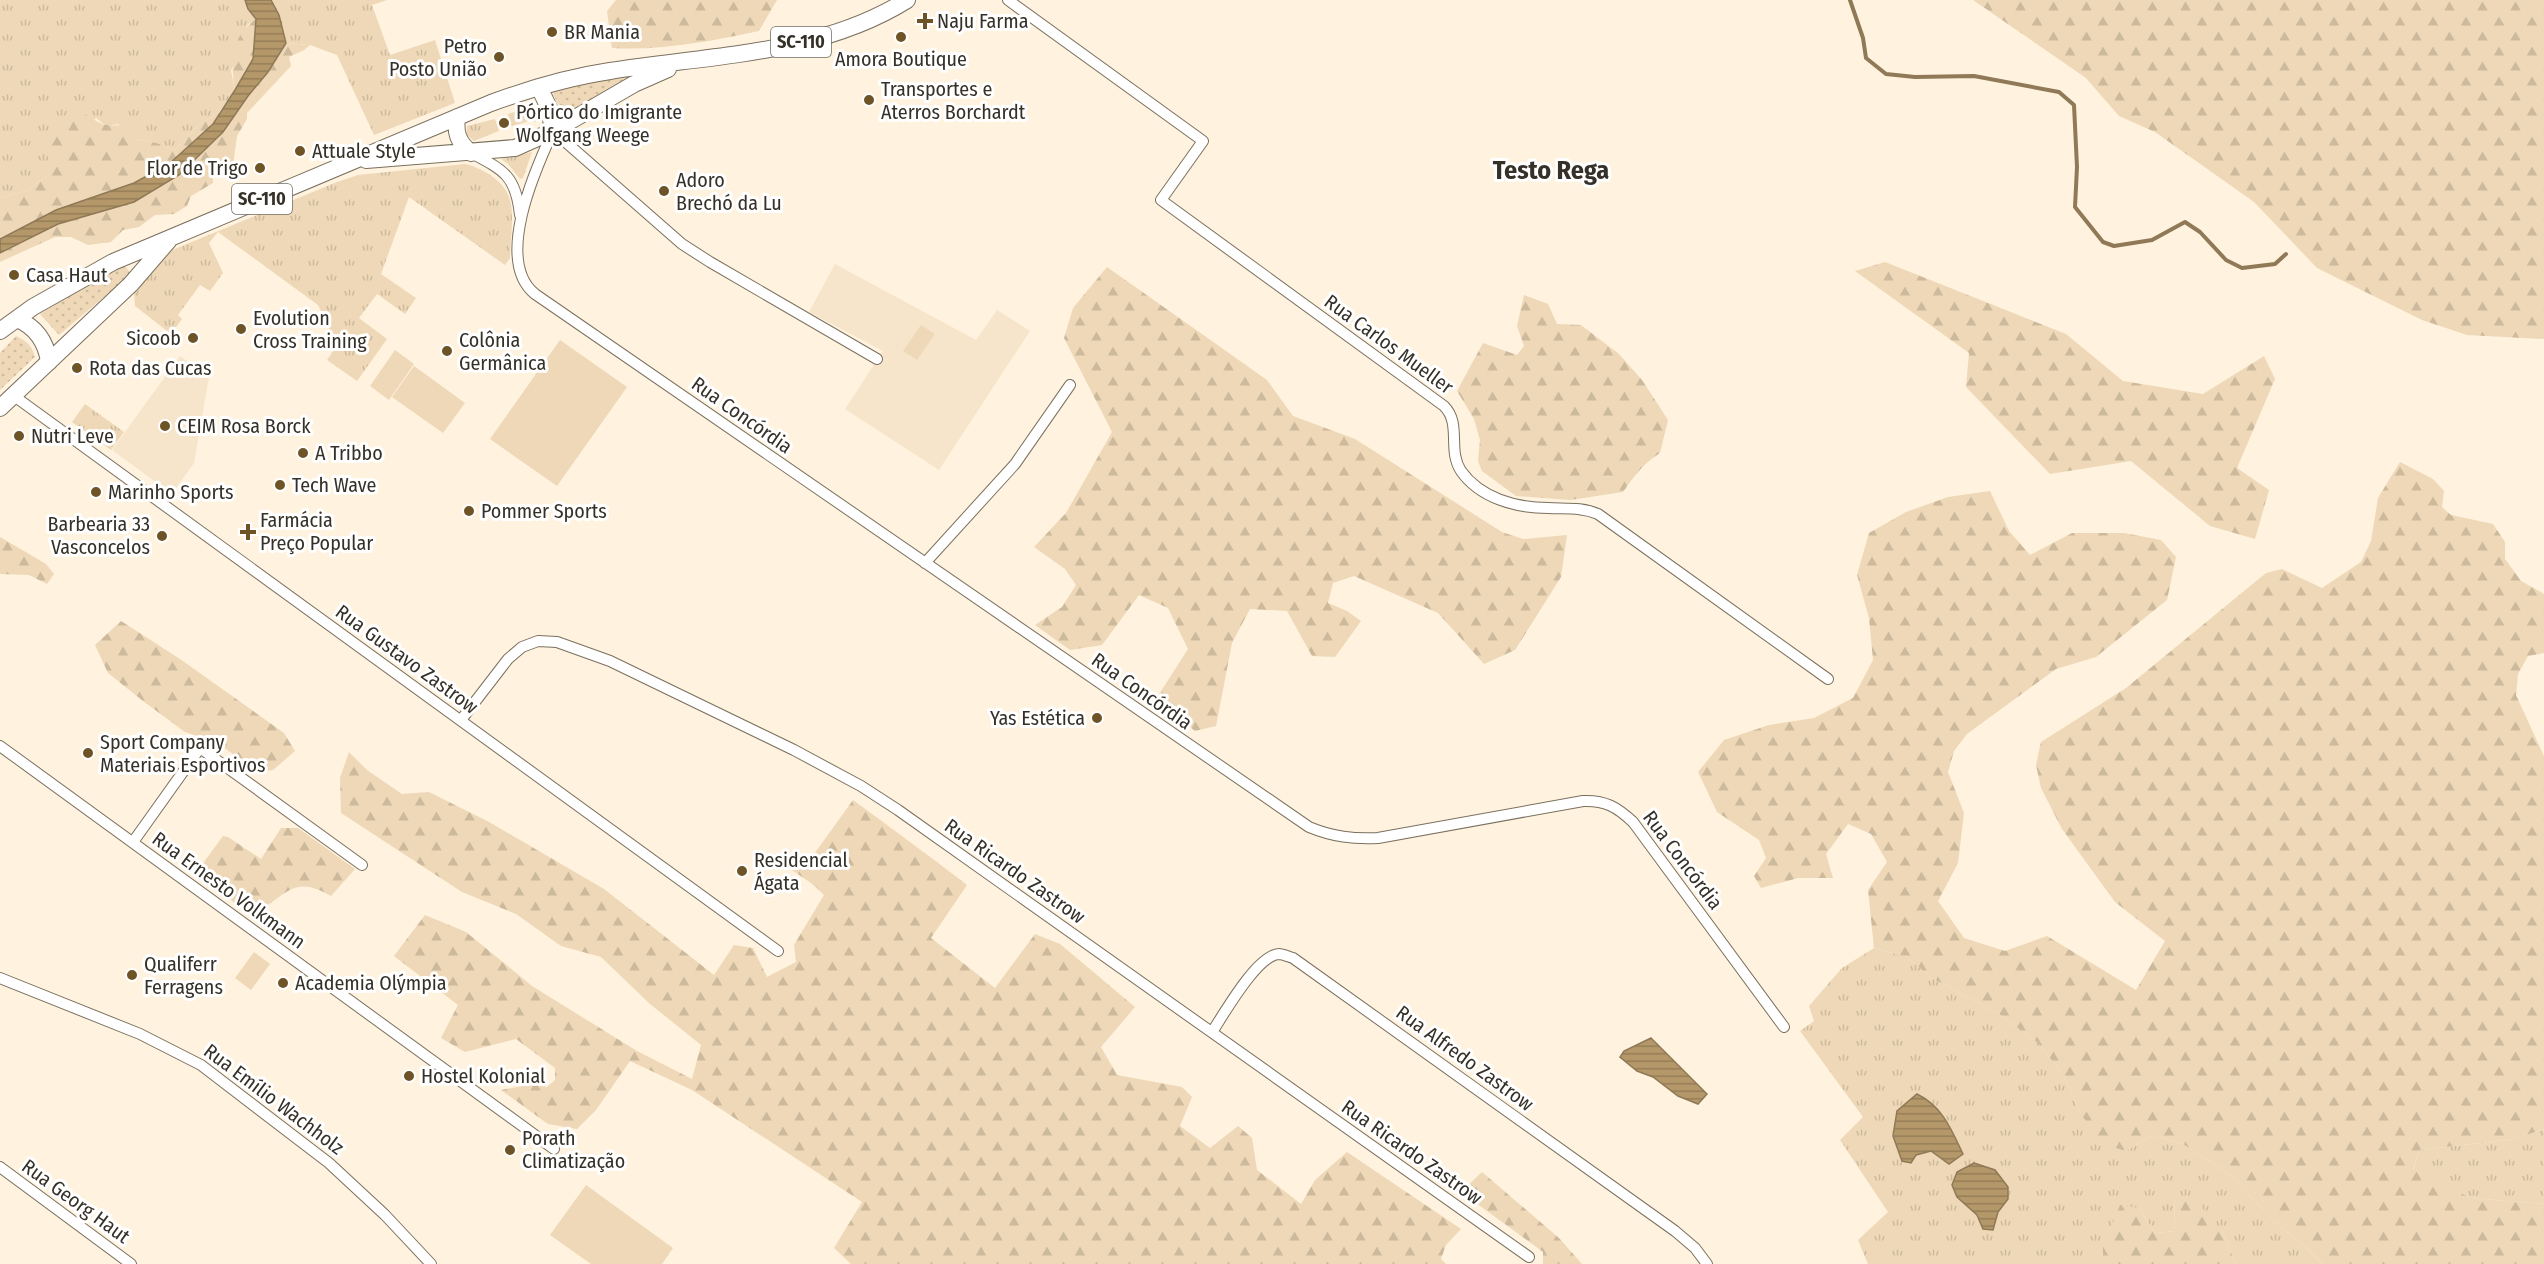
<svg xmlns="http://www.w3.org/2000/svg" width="2544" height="1264" viewBox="0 0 2544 1264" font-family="'Fira Sans Condensed',sans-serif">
<defs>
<pattern id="grass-tufts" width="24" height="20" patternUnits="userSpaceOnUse" patternTransform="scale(1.5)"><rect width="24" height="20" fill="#eed8b7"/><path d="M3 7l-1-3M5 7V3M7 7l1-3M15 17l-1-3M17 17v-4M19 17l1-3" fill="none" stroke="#cdba9d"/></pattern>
<pattern id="forest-firs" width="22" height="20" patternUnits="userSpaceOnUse" patternTransform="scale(1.5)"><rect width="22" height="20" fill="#eed8b7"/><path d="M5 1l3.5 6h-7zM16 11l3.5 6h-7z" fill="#cdba9d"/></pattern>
<pattern id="park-dots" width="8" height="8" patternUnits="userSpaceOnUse" patternTransform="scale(1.5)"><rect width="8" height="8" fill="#eed8b7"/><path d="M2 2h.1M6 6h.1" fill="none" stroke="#cdba9d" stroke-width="1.8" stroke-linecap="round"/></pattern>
<pattern id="water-rules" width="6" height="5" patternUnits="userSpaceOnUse" patternTransform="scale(1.5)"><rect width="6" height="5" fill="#b5986a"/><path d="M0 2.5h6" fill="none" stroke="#947c57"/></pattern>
</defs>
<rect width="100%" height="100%" fill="#fff2de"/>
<path fill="#f6e5cb" d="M835,264L976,340L997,310L1030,331L939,470L845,409L883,351L809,312Z
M180,356L209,377L194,463L172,494L112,450Z"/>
<path fill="url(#grass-tufts)" d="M0,0H245L248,9L256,19L247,25L231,71L235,90L219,112L199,125L174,151L157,143L136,139L118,124L106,126L96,118L51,173L28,190L0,198Z
M271,0H387L372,5L390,55L435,40L455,103L374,135L337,55L310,45L286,43L279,15Z
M531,102L538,113V122L529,121L512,126L508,114L524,109Z
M495,119L499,131L474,141L467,135V126Z
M532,152L523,178L520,179L508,164L501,159Z
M465,164C482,168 503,180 509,197C515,212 510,242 510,258L505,265L409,197L381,274L416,298L405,314L377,294L359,318L387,339L357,381L327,360L337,345L318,305L218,232L209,243L223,273L210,291L200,285L178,315L182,319L171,334L135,306L134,291L170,251L337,182L358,175Z
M85,404L124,432L111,450L72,422Z
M1874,948L1907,957L1930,977L1999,1014L2038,1043L2065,1077L2080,1113L2126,1151L2152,1135L2183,1144L2229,1174L2277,1224L2306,1247L2323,1264H2236L2222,1231L2174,1194L2175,1231L2155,1233L2139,1208L2103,1247V1264H1868L1858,1240L1888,1212L1840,1140L1863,1117L1800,1031L1814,1021L1809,1006L1842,968Z
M2544,1129V1204L2471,1198L2413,1171L2419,1150L2514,1139Z"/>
<path fill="url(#forest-firs)" d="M616,0H777L759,31C711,41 661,51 612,48L607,11Z
M1973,0H2544V339L2467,335L2422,320L2317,268L2254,202L2155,132L2119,116L2086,78Z
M256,19L253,59L235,90C230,62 231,36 256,19Z
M286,43L310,45L304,50L289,57L291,66L247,113V119L237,136L233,165L213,175V183L191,196L187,206L174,214L155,215L139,227L123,230L111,242L88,245L71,237H55L0,262V253L58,224L134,202L179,175L223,132L248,96L268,72Z
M219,112L213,124L169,164L134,183L56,210L0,239V198L28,190L51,173L47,148L67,122L84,114C91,117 101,125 107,125C125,127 125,120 136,139L157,143L174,151L199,125Z
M1885,262L2066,334L2123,381L2203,394L2264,356L2275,379L2237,468L2269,490L2255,539L2210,526L2131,461L2050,474L1966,387L1969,353L1855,271Z
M1107,267L1267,380L1293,416L1355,439L1502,532L1523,539L1567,535L1561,577L1515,650L1484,664L1438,613L1354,576L1333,583L1328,603L1347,611L1361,621L1335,657L1312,656L1287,611L1250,609L1232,643L1216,726L1195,731L1156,699L1188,649L1168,608L1139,595L1102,645L1070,650L1035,625L1062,607L1076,585L1065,569L1034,547L1066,513L1112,432L1064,338L1073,308Z
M1524,295L1548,304L1557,324L1581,325L1619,354L1642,380L1668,420L1660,453C1644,463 1634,476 1623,492L1570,500L1516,496L1482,471L1478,461L1480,440L1474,419L1457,391L1483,343L1517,355L1524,346L1517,326Z
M2400,462L2433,479L2444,491L2442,507L2451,515L2493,524L2505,542V559L2521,581L2544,594V653L2528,656L2518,674L2516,695L2544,756V1129L2514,1139L2419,1150L2413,1170L2471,1198L2544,1204V1264H2323L2306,1247L2277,1224L2229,1174L2183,1144L2152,1135L2126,1151L2103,1144L2080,1113L2065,1077L2038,1043L1999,1014L1930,977L1907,957L1874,948L1868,890L1887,862L1871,834L1848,824L1826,854L1833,878H1798L1761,888L1754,876L1766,858L1759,840L1717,812L1698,772L1724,740L1769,725L1814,718L1853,698L1873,660L1869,618L1857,575L1869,533L1906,512L1948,497L1990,491L2009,531L2030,555L2072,533H2124L2161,540L2176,557L2167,600L2096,657L2056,669L1967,734L1954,751L1948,772L1964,813L1958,863L1938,901L1964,938L2005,951L2047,936L2136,990L2165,941L2115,902L2062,829L2041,788L2036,765L2041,742L2126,688L2266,573L2282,569L2322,588L2361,562L2371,541L2378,498Z
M0,537L46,564L54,574L47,584L29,575L0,574Z
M121,621L180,659L284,733L295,751L273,770L258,772L216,742L185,732L143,701L108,673L95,645Z
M349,752L367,770L402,794L429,792L489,822L604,889L714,975L734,945L753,948L767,977L796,962L794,945L824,895L811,883L783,864L787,857L796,854L812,857L853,800C891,828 930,856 967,885L931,938L995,988L1035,934L1060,944L1135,1007L1101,1047L1117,1075L1182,1087L1192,1097L1180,1126L1210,1148L1238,1126L1252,1138L1257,1170L1301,1204L1315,1180L1347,1152L1461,1229L1446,1245L1441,1259L1446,1264H851L834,1248L862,1202L692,1090L630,1061L596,1110L577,1129L548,1124L501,1090L533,1084L547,1087L555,1080V1068L516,1039L465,1052L441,1038L458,1005L394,956L425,915L466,932L532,986L637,1051L692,1079L701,1045L650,1004L601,957L561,946L516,914L462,892L341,813L340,778Z
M281,828H298L355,869L331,896C292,873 286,897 255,913L242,909L204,878V862L223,836L228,837L261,859Z
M1482,1172L1559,1238L1582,1264H1543V1252L1461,1192Z
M2174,1193L2197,1202L2222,1231L2236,1264H2103V1247L2120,1205L2139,1208L2155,1233L2175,1231Z"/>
<path fill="url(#park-dots)" d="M627,73L630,79L561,116L559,106L551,90Z
M123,263L131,274L59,335L40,314Z
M16,336C27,341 32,346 35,357L0,390V353Z"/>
<path fill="#eed8b7" d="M921,325L935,334L917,360L903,351Z
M560,340L627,387L557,486L490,439Z
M395,350L414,364L389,400L370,386Z
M414,366L465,403L443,433L392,397Z
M254,952L270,964L251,990L235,978Z
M586,1185L673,1248L662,1264H591L550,1235Z"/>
<path fill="url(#water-rules)" stroke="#8f7956" stroke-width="1.5" d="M245,0H271L279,15L286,43L268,72L248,96L223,132L179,175L134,202L58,224L0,253V239L56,210L134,183L169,164L213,124L235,90L253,59L256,19L248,9Z
M1651,1038L1707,1094L1698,1104L1678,1096L1653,1077L1637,1071L1620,1057L1624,1051Z
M1917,1094C1943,1107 1951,1129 1963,1154L1949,1164L1931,1151L1916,1155L1911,1163L1902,1161L1893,1136L1897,1111Z
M1974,1163L1995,1170L2008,1187V1199L1998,1212L1993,1230L1983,1229L1977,1215L1957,1197L1952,1185L1957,1172Z"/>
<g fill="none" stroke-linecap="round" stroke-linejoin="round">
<path stroke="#8f7956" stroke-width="4" d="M1850,0L1863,38L1866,58L1886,74L1915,77L1974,76L2059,92L2074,105L2077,167L2075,207L2103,242L2114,246L2152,240L2185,222L2200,232L2226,260L2242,268L2275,264L2286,254"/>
<defs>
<path id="minor" d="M1008,0L1203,141L1161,200L1444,406C1462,424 1447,450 1461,471C1480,498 1516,508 1548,508C1565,509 1582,507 1598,514L1828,679
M471,153C504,170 516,176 520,215
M877,359L710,262L682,244L553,131C535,170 494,261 535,294L1309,827C1333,837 1353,839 1378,838L1583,801C1605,800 1617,807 1633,822L1784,1027
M14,396L778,951
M925,563L1015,464L1070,385
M461,720L508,659L522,647L538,641L557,642L610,661L794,750L861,786L898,810L1529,1257
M0,746L554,1149
M133,842L200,748L362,865
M0,978L140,1034L201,1065L329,1163L385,1215L431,1264
M1212,1032C1224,1014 1257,955 1279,954C1283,954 1289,957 1293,958L1675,1231L1695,1248L1707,1264
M0,1167L131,1264"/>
<path id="primary" d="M539,87L549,108L553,131
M457,117C455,133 458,142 471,153
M366,160L515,148L553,131L634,84L668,69
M17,319C36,327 46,341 49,362
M0,331L33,307L113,262L491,103C529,89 570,77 610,71C710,55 819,55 907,0
M0,408L131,284L169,240"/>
</defs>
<use href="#minor" stroke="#7b705e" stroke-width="12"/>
<use href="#primary" stroke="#7b705e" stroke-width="18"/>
<use href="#minor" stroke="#fff" stroke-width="10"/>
<use href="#primary" stroke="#fff" stroke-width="16"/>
</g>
<g fill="#6d5325" stroke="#fff" stroke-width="2">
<path d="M922 12h6v6h6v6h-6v6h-6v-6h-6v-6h6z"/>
<circle cx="552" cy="32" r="6"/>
<circle cx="901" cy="37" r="6"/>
<circle cx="499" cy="57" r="6"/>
<circle cx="869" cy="100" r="6"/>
<circle cx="504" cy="123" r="6"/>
<circle cx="300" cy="151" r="6"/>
<circle cx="260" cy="168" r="6"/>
<circle cx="664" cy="191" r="6"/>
<circle cx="14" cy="275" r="6"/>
<circle cx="241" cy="329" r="6"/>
<circle cx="193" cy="338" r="6"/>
<circle cx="447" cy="351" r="6"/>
<circle cx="77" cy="368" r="6"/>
<circle cx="165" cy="426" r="6"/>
<circle cx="19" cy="436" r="6"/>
<circle cx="303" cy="453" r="6"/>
<circle cx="280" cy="485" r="6"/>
<circle cx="96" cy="492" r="6"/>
<circle cx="469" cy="511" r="6"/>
<path d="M245 523h6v6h6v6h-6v6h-6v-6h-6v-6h6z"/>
<circle cx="162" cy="536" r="6"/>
<circle cx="1097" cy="718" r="6"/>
<circle cx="88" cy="753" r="6"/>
<circle cx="742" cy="871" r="6"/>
<circle cx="132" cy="975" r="6"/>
<circle cx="283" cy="983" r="6"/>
<circle cx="409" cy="1076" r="6"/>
<circle cx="510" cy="1150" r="6"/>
</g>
<g text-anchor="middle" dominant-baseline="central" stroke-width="6" stroke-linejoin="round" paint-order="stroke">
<g fill="#fff" stroke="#726e68" stroke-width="1.5">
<rect x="771" y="27" width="60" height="30" rx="4.5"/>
<rect x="232" y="184" width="60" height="30" rx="4.5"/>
</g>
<g font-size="18" font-weight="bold" fill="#353028">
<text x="801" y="42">SC-110</text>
<text x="262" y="199">SC-110</text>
</g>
<g font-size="20" fill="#353028" stroke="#fff" text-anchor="start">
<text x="937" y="21">Naju Farma</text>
<text x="564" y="32">BR Mania</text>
<text x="487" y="46" text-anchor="end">Petro<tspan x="487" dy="23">Posto União</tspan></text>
<text x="901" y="59" text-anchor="middle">Amora Boutique</text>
<text x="881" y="89">Transportes e<tspan x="881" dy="23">Aterros Borchardt</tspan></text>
<text x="516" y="112">Pórtico do Imigrante<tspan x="516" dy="23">Wolfgang Weege</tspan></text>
<text x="312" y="151">Attuale Style</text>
<text x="248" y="168" text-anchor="end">Flor de Trigo</text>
<text x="676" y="180">Adoro<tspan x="676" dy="23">Brechó da Lu</tspan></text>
<text x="26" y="275">Casa Haut</text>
<text x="253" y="318">Evolution<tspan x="253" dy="23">Cross Training</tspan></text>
<text x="181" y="338" text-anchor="end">Sicoob</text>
<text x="459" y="340">Colônia<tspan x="459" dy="23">Germânica</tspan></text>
<text x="89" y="368">Rota das Cucas</text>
<text x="177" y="426">CEIM Rosa Borck</text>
<text x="31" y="436">Nutri Leve</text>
<text x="315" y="453">A Tribbo</text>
<text x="292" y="485">Tech Wave</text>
<text x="108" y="492">Marinho Sports</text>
<text x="481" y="511">Pommer Sports</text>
<text x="260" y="520">Farmácia<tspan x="260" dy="23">Preço Popular</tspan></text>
<text x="150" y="524" text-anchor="end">Barbearia 33<tspan x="150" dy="23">Vasconcelos</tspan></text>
<text x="1085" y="718" text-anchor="end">Yas Estética</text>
<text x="100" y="742">Sport Company<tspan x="100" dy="23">Materiais Esportivos</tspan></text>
<text x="754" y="860">Residencial<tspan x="754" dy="23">Ágata</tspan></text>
<text x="144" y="964">Qualiferr<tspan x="144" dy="23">Ferragens</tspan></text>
<text x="295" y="983">Academia Olýmpia</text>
<text x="421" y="1076">Hostel Kolonial</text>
<text x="522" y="1138">Porath<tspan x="522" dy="23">Climatização</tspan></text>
</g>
<g font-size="20" fill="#353028" stroke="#fff">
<text transform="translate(1389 344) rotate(36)">Rua Carlos Mueller</text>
<text transform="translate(742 415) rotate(35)">Rua Concórdia</text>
<text transform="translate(407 659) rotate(36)">Rua Gustavo Zastrow</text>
<text transform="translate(1142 691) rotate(35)">Rua Concórdia</text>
<text transform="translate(1683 860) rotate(53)">Rua Concórdia</text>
<text transform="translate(1015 871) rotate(35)">Rua Ricardo Zastrow</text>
<text transform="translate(229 890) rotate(36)">Rua Ernesto Volkmann</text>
<text transform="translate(1465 1058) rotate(36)">Rua Alfredo Zastrow</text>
<text transform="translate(274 1099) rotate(37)">Rua Emílio Wachholz</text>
<text transform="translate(1412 1152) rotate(35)">Rua Ricardo Zastrow</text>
<text transform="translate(76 1201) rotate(36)">Rua Georg Haut</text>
</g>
<g font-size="26" font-weight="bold" fill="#353028" stroke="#fff">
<text x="1551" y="170">Testo Rega</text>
</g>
</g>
</svg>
